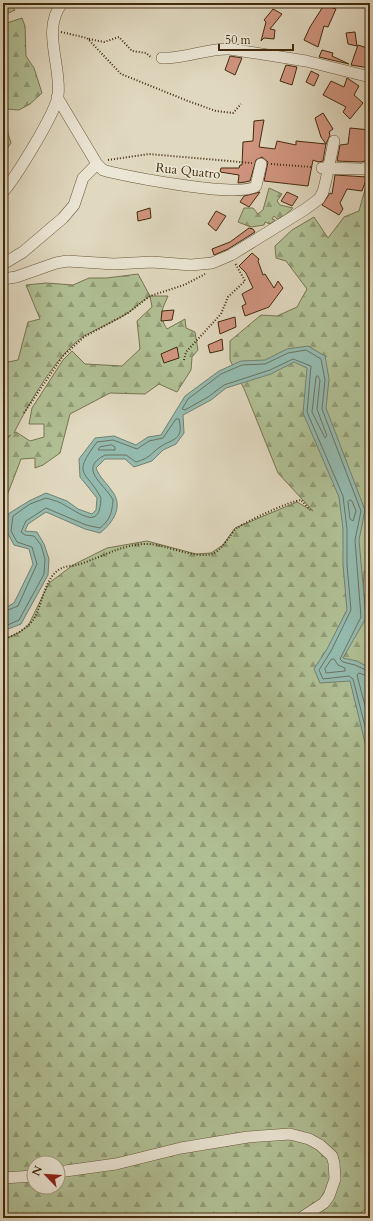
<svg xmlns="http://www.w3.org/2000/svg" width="373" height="1221" viewBox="0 0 373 1221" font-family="Cardo,serif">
<defs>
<pattern id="forest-firs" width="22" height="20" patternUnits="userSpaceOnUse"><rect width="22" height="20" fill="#b0bf94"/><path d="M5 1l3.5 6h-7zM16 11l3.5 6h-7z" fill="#919b77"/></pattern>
</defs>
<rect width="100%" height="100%" fill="#e0d8bf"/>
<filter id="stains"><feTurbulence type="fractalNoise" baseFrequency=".005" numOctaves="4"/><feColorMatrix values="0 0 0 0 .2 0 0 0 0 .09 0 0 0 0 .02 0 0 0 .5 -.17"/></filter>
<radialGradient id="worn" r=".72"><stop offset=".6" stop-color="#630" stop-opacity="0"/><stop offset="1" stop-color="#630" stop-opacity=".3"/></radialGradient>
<path fill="url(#forest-firs)" stroke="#797450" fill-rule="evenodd" d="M3,3H25L10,4L15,10L6,14L7,23L22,18L25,26L26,56L34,68L42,93L30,104L19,110L6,109L8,134L11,143L3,154Z
M370,181V566L364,572L363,593L370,602V1205L355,1218H3V640L20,632L29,624L49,583L73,565L107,548L147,541L196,554L211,553L223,545L235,528L297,502L313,511L278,473L245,391L230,360V341L261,315L277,316L297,307L307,289L286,261L276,258L275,246L292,230L314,217L328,238L344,217L359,211L367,182ZM34,1163H58V1187H34Z
M269,188L282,194L277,201L280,205L293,208L284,216L277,219L274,216L272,219L275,220L270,224L265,222L264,225L251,227L238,222L244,208H253L258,214L263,210Z
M138,274L150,296H168C162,310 158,315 167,329L185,319L186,328L195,332L198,350L192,357L191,370L177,392L159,384L145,394L110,393L70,414L60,453L43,465L35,468V458L21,459L3,506V443L11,435L3,439V363L18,360L28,322L40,319L26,285L46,283L73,285L89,278H107ZM150,296L152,307L137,321L140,349L122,366L85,364L72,351L63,360L32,408L29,424H44V437L30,441L16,432L14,433C28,404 57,354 84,336C98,328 114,322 128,313C136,307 141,301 150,296Z"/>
<path fill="#94baaf" stroke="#73806e" d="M308,346L325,356L329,379L326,408L365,510L359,540L366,618L343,658L357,661L370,668V763L350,681L320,683L314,669L327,649L347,610L343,565V529L339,497L303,413L307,368L294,362L271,374L226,388L211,400L183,415L184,433L176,444L163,450L152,461L134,467L125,459H105L96,468C100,478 106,482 112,491C124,506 113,523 100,533L85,529L46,512L28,524L25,531L37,532L44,544L49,559L48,575L21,624L3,631V609L14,603L33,564L29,549L14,545L7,532L8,514L29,501L46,493L67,501L78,509L92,514L96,510L97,498L80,477L79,459L95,438L114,436L136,445L148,437L161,435L185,396L219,371L241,361L265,360L287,349Z"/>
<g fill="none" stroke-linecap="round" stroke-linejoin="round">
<path stroke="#6b725e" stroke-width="1" d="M318,376L320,380L317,409L327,436L325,438L312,412L316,377Z
M112,445L115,447V450H98L100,447Z
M350,500L352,501L356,511L353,521L350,519L348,502Z
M3,612L18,606L37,564L32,547L17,542L11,531L13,516L30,504L46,498C53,500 61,502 66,506C84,516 100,529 101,498C86,469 71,477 97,442L113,440L137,449L149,441L163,438L176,419H179C184,441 173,438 160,447C149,455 150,458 136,462L126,455H105C77,469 105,484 113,500C112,513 110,520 100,528L86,525L46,508L26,521L21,532L25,535L34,536L41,545L45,559L44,574L19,620L3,627
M332,659H334L338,665L345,668V671L326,673L325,669Z
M370,672L355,665L343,662L340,659L361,617L355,540L361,511L322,409L325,380L321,359L306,350L288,353L265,364L242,365L221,374L188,399L182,409L185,410L208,397L224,385L270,370L293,359L311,366L307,412L343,496L347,529V565L351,610L331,651L319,670L323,679L349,676L353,679L370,746
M370,677L359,673L357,675L370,725"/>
</g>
<path fill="#d0947f" stroke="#422a0c" d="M324,5L336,9L328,27L324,26L318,47L304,40L310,27Z
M273,9L282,14L270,29L275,30L274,39L264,38L261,41L266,22L264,20Z
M355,32L357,46L348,44L346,33Z
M358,45L370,49V68L351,65Z
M322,50L333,53L332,56L349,64L319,57Z
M230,56L242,58L235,75L225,70Z
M286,65L297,67L292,85L280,81Z
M311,71L319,75L314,86L306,82Z
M347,78L359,86L354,95L363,103L350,119L343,112L346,107L323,95L331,81L344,87Z
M323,113L333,129L329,132L330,135L326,144L321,137L315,118Z
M264,120L259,147L275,149L277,141L296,145V141L326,144L323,161L318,162L313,160L308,186L264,181L268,162L262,157L256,160L250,181L245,182L238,183L239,175L220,172L221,168H239L240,165H242L243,142L253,141L254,121Z
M350,128L370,130L368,160L361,162L337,161L340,145L348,144Z
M335,175L367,177L362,191L347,189L340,203L343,209L339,215L322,205L330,193L332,194Z
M260,192L249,207L240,202L244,196Z
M287,192L298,197L292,206L281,201Z
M150,208L151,218L138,221L137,212Z
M216,211L226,216L216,231L208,224Z
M249,228L253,229L255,232L228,249L214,255L212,249L230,242Z
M252,253L259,259L258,261L263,275L265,274L274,288L278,281L283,288L269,307L245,316L242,306L246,304L242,294L253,288L246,273L239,266Z
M174,310L172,320L161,321L162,311Z
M235,317L236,327L220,334L218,322Z
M222,339L223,350L210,353L208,345Z
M177,347L179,358L164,363L161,354Z"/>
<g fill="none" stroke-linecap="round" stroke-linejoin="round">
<defs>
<path id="minor" d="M162,58C185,59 207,48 230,49L306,61L370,77
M57,97L97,164L103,170L110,172C132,177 242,199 256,186L261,164
M322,168L362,169L370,167
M3,192C16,177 55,114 58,96C62,66 41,30 62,3
M3,264L23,252L63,218L74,205L83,178L97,164
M3,279L16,277L56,263L67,261L114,264L152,262L191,265L212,263L231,255L304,210L319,199L323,192L326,180L334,141
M58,1172L116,1164L181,1148L248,1137L290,1134L309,1139L320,1145L332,1156L334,1163L335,1179L329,1196L324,1203L301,1218
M3,1178L34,1176"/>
</defs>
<use href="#minor" stroke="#6a5639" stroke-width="12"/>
<path stroke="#422a0c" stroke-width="2" stroke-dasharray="1 2" stroke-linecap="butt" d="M61,32L87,38L121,74L188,101L216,111L233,113L241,104
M89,39L104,42L119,37L132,51L146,53L152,58
M108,160L149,154L252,163
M271,164L312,167
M184,360L186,352L221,314L228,297L245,281L235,263
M24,413L63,356L84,337L128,313L150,296L184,285L205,274
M3,640C14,635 26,630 33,620C43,605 44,576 62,568C66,566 72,566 77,565C101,558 123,543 149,544C167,545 194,559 212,554C222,551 229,535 237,528C247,521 290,501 301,500L310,510"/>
<use href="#minor" stroke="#ebe6d5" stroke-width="11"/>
</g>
<g text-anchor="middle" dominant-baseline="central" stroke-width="3.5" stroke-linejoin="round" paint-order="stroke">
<g font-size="13" fill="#422a0c" stroke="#ebe6d5">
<text transform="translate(188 171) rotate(6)">Rua Quatro</text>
</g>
</g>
<rect width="373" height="1221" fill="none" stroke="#e0d8bf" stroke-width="16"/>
<rect x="4" y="4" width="365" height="1213" fill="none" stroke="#422a0c" stroke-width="2"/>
<rect x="8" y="8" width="357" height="1205" fill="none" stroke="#422a0c"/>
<g transform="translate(46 1175) rotate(295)"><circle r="19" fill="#ebe6d5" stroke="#a79b85"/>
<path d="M0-3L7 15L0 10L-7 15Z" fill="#8f2418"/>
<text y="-6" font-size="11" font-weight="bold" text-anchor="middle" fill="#422a0c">N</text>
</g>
<path d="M219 44v6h74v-6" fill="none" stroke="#422a0c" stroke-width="2"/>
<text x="225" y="44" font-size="12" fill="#422a0c" stroke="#ebe6d5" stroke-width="3" paint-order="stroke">50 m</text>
<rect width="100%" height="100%" filter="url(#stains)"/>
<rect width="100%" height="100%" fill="url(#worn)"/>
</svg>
